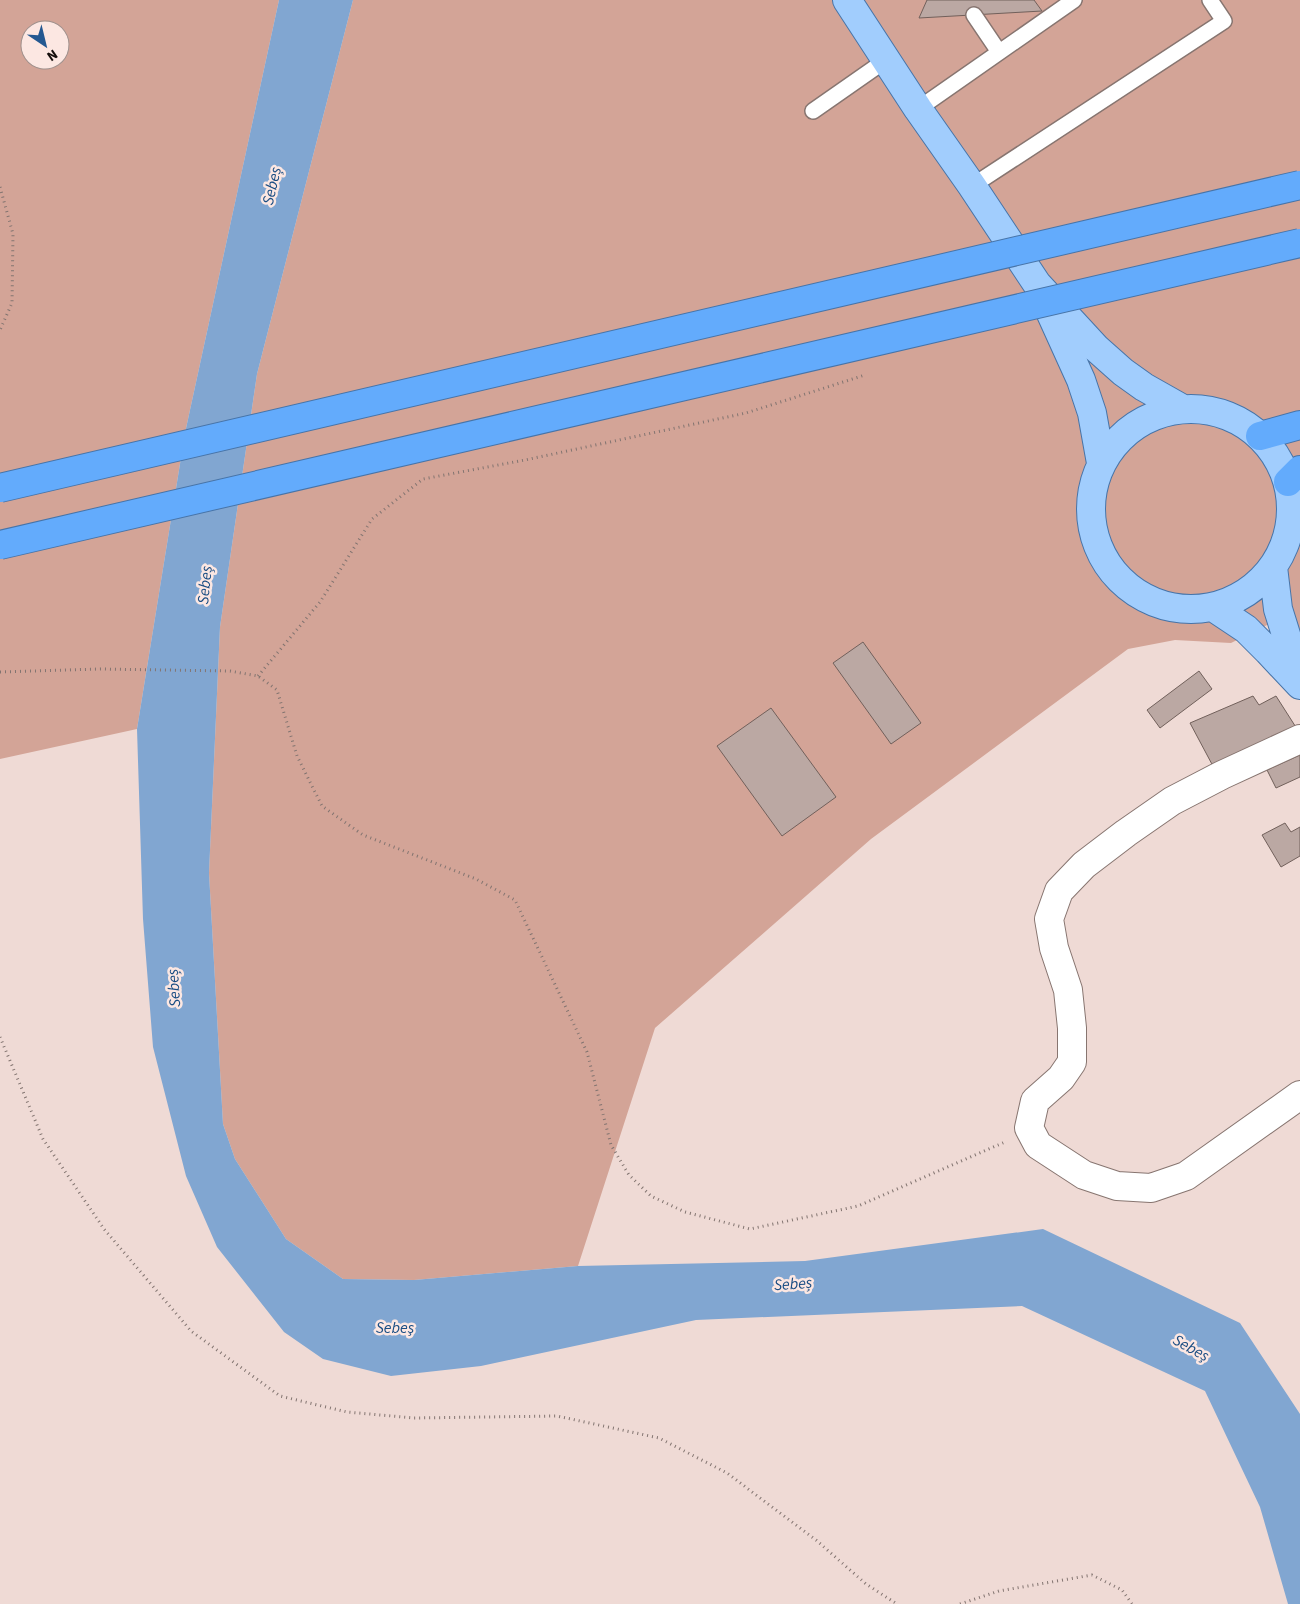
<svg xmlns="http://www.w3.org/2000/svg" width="1300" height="1604" viewBox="0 0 1300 1604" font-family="'Source Sans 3',sans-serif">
<rect width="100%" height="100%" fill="#efdad5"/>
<path fill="#d3a497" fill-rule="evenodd" d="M0,0H279L185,433L137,729L0,759ZM30,30H60V60H30Z
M353,0H1300V630L1291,613L1231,643L1175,640L1128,649L871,839L655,1028L578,1266L414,1280L343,1279L286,1239L235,1159L223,1124L209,873L220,627L257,374Z"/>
<path fill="#81a6d1" d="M279,0H353L257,374L220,627L209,873L223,1124L235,1159L286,1239L343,1279L414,1280L578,1266L805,1261L1043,1229L1240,1323L1300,1414V1604H1288L1260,1507L1205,1391L1022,1306L696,1320L481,1366L391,1376L323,1359L284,1332L217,1247L186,1176L153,1047L143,919L137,729L185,433Z"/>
<path fill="#bba8a3" stroke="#71605b" d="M927,0H1034L1042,11L919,18Z
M863,642L921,723L891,744L833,663Z
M1199,671L1212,689L1160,728L1147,710Z
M1253,696L1259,705L1276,696L1299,732L1214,768L1190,723Z
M771,708L836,797L782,836L717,746Z
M1300,755V777L1276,788L1267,770Z
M1285,823L1291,832L1300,827V856L1281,867L1262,835Z"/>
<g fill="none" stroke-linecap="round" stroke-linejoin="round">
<defs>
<path id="lane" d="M974,15L999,52
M918,109L1074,0
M813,111L886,60
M972,186L1224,21L1210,0"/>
<path id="street" d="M1300,739L1222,775L1172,801L1126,833L1084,865L1059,891L1049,919L1054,948L1068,990L1072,1028V1062L1061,1078L1035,1101L1029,1128L1038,1145L1084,1175L1117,1186L1151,1188L1186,1176L1300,1095"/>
<path id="primary" d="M847,0L918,109L972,186L1037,284L1096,348L1123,372L1144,387L1183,409
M1047,305L1081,380L1092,413L1101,463
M1091 509a100 100 0 1 1 200 0a100 100 0 1 1-200 0Z
M1273,567L1278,609L1288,641L1300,670
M1213,607L1246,629L1268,651L1300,685"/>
<path id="highway" d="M1260,436L1300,425
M1288,482L1300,470"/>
</defs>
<use href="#lane" stroke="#877570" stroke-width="18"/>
<use href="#street" stroke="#877570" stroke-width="30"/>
<use href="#primary" stroke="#4774a8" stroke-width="30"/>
<use href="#highway" stroke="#4774a8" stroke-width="30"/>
<path stroke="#827470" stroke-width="3" stroke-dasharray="1 4" stroke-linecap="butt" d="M0,187L13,234L12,303L0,330
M1286,540L1300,529
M0,672L100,669L230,671L258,676L277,690L297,756L322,806L363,835L476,879L515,900L587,1052L611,1145L629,1175L651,1196L685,1212L750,1229L858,1206L1005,1142
M258,676L320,602L372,519L423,479L525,460L746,413L865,375
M0,1037L43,1139L104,1229L191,1331L280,1396L347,1412L414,1418L557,1416L659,1438L727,1473L816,1540L866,1584L897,1604
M960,1604L999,1591L1092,1575L1122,1590L1132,1604"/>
<use href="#lane" stroke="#fff" stroke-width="15"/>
<use href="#street" stroke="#fff" stroke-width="28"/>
<use href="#primary" stroke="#a1cdfd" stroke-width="28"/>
<use href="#highway" stroke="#63abfc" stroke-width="28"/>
<defs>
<path id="highway-bridge" d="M0,488L1300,185
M0,545L1300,243"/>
</defs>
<use href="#highway-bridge" stroke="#4774a8" stroke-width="30" stroke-linecap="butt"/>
<use href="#highway-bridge" stroke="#63abfc" stroke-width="28"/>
</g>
<g text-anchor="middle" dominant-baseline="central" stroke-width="5" stroke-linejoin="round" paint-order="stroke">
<g font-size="16" font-style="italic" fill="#1a4d83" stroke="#fce7e2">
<text transform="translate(272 186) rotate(-77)">Sebeș</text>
<text transform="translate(205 585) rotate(-84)">Sebeș</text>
<text transform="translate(174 988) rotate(-94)">Sebeș</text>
<text transform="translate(793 1284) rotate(-4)">Sebeș</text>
<text x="395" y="1328">Sebeș</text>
<text transform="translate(1191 1348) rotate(29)">Sebeș</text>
</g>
</g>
<g transform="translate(45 45) rotate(145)"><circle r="24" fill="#fce7e2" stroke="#9f908c"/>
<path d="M0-4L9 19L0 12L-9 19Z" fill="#245891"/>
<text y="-8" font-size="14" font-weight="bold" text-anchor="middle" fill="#140d0b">N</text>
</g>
</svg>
